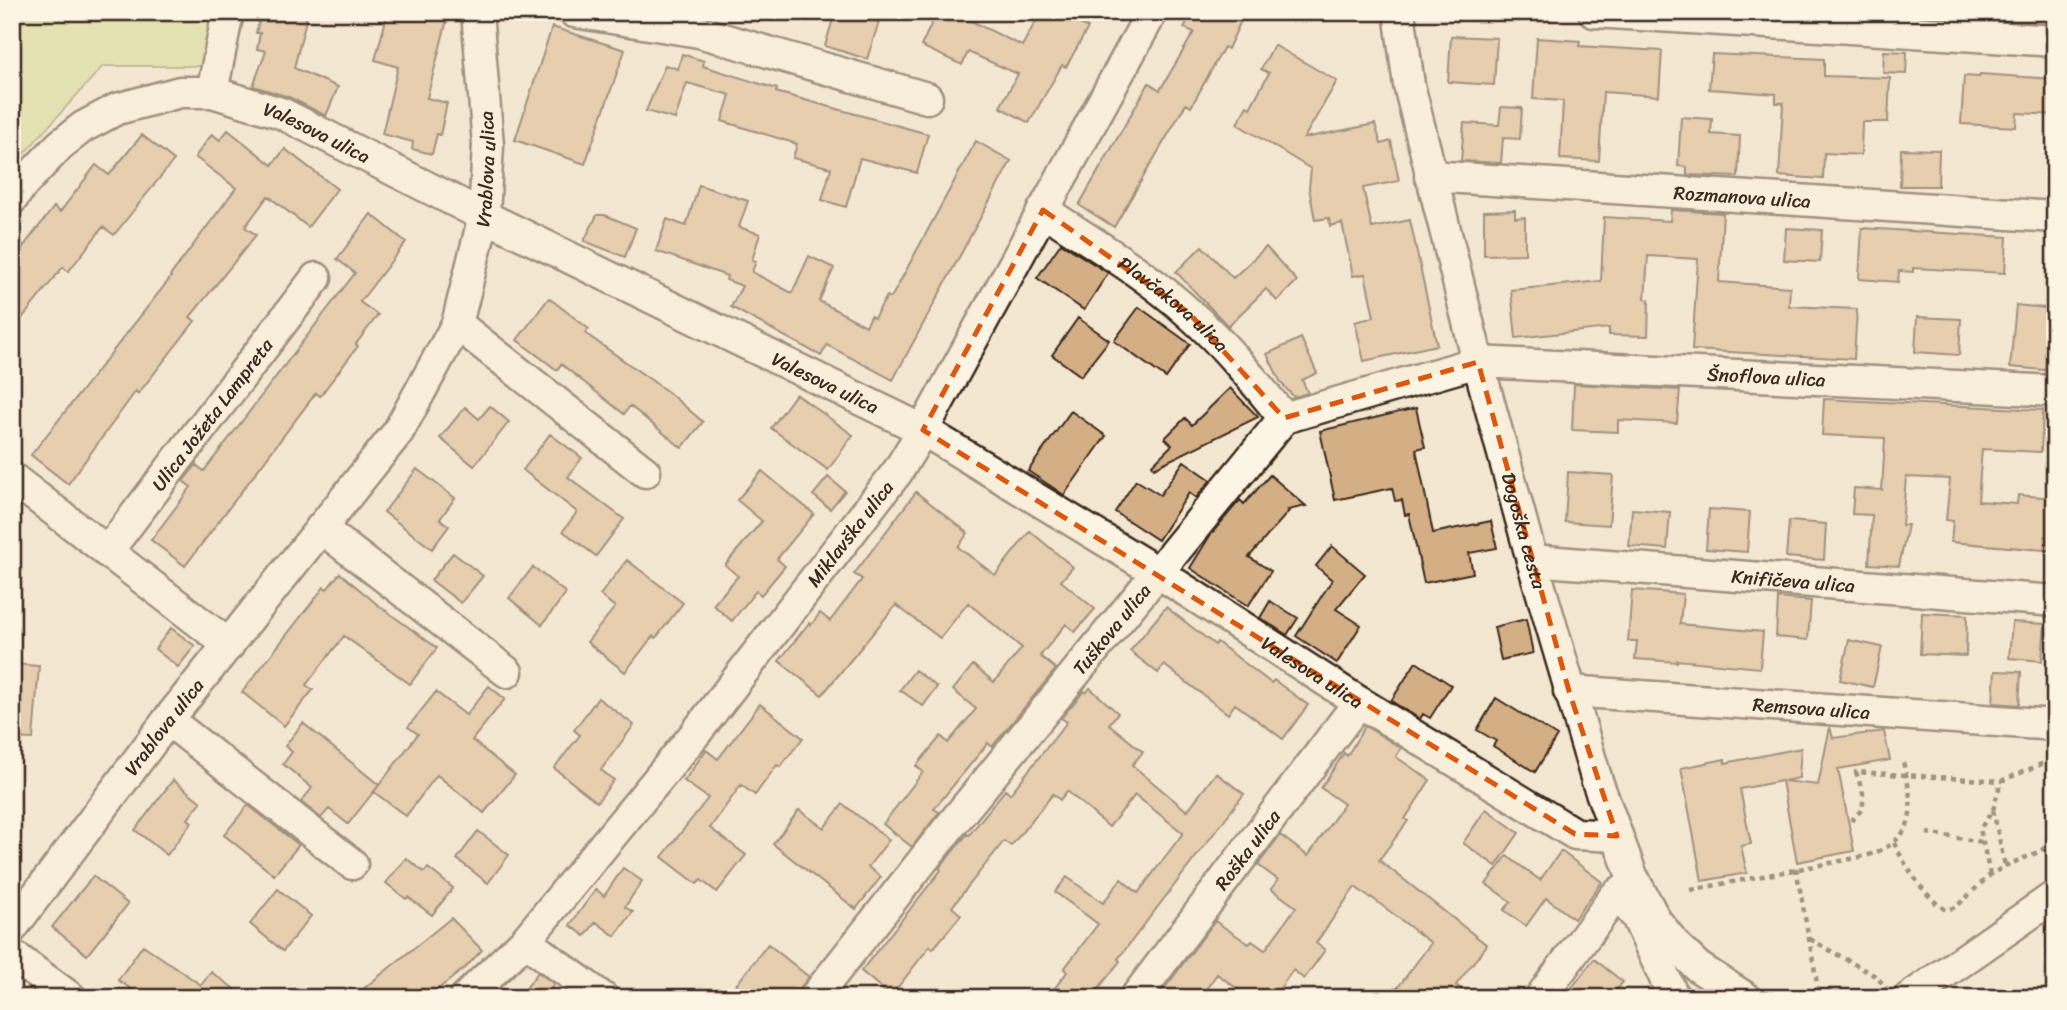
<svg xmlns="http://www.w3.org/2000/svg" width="2067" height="1010" viewBox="0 0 2067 1010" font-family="Sriracha,sans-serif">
<rect width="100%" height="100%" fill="#f4e7d2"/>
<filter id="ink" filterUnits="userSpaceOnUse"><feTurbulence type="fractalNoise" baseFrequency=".0143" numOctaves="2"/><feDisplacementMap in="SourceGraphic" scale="14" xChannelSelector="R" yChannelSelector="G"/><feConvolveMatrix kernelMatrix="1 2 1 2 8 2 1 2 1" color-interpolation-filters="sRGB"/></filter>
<g filter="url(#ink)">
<path fill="#d1dc8f" stroke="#868356" stroke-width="2" d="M12,12H215L207,66H103L12,167Z"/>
<path fill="#d4af86" stroke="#3b2a1e" stroke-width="2" d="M261,12H308L294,68L338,87L326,116L289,97L253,86L266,51L257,49L260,33H256Z
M388,12H449L427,98L447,103L440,135L437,134L432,154L412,149L413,142L382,134L398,67L375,60Z
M835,12H848L879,22L867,59L825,46Z
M937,12H953L1022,46L1041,12H1058L1088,28L1066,67L1062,65L1029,123L1000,107L1018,74L968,52L962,65L921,46Z
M1192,12H1245L1228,49L1224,47L1191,107L1186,104L1114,227L1079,205L1149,83L1160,90L1194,32L1184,28Z
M552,27L625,50L585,164L515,140Z
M1451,36L1497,38L1494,85L1448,82Z
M1537,38L1580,41L1579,46L1662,51L1659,96L1603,92L1599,161L1560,159L1563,101L1533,99Z
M1274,45L1337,81L1304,138L1375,124L1381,144L1391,141L1399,181L1363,188L1372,228L1410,220L1437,345L1364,361L1355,322L1374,317L1365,274L1353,276L1342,223L1330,226L1329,218L1315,220L1309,188L1311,169L1237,124L1247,106L1250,108L1269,73L1261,69Z
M1884,51L1907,52L1906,74L1883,73Z
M682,54L704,61L703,66L777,89L776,92L928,134L917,173L860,158L846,207L822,200L831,168L793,158L797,144L722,121L730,95L687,83L675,119L646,111L665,65L678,69Z
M1712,54L1824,59V76L1890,78L1888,122H1862L1861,155L1824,153L1823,179L1779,176L1783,103H1776V94L1709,89Z
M1980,74L2055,79V115L2017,113L2016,127L1961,124L1964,76L1979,77Z
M1501,107L1522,108L1520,139L1503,138L1501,163L1461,161L1464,123L1499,125Z
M1681,117L1712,119L1711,134L1740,136L1738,177L1687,175V167L1678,166Z
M228,130L272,165L285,149L337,189L308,227L268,196L245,227L256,235L190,317L195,321L138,394L136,391L68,484L31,455L171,277L170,276L236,188L195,157L212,134L220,140Z
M142,135L174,160L114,235L103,227L68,272L63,267L12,331V261L54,207L60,212L96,165L109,175Z
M976,141L1011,161L893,380L827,345L821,356L731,307L742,286L726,280L727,276L656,251L667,219L686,226L699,185L748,201L739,227L760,234L752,260L756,261L752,272L792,293L809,256L834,268L819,301L866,326L871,316L874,318L887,296L891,298Z
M1901,149L1939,150L1938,186H1900Z
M1515,210V218L1525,217V254L1484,255V211Z
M1671,210L1723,213L1719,282L1790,287L1789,306L1857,309L1854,359L1692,350L1698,259L1648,256L1645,299L1649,300L1648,336L1609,335V328L1516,338L1511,290L1601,281L1604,217L1670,221Z
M371,214L406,242L360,302L378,315L356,344L358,346L320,396L316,393L185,566L151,540L191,487L183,481L196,465L204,471L355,273L337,259Z
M597,215H605L636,228L625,257L584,241Z
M1786,228L1822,230L1820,262L1784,260Z
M1862,228L2007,237L2005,273L1913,268V272L1899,271L1898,282L1859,279Z
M1061,243L1108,273L1084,310L1037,278Z
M1202,246L1233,278L1266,247L1297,281L1277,301L1266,289L1228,326L1176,272Z
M549,298L589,329L585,333L668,392L703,422L682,448L630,406L624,414L561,364L557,370L517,340Z
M2016,305L2055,309V371L2010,367Z
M1139,307L1190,344L1166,378L1114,341Z
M1917,317L1961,319L1959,355L1915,352Z
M1078,318L1109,340L1081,376L1052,355Z
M1301,338L1317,373L1302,380L1308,393L1294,397L1281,383L1267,354Z
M1574,384L1680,390L1677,423L1618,420V432L1572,430Z
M1230,388L1258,417L1154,468L1152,465L1172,445L1165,438L1185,418L1192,425Z
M796,394L853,435L828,470L771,428Z
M1824,399L2043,410L2041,452L1982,449L1978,501L2017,504L2018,495L2055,498V551L1951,542L1953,521L1946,520L1950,479L1906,477L1902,525H1908L1899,566L1869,564L1872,515L1852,514L1854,488L1882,490L1885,438L1822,435Z
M490,406L509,422L474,466L440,438L465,407L479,419Z
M1416,408L1425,447L1416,449L1433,533L1491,521L1497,548L1469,553L1473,573L1424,583L1409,514L1405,515L1402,500L1395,501L1392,488L1335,500L1320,431Z
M1071,411L1106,436L1064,495L1028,471Z
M550,434L582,458L568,477L624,519L596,556L563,531L577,512L523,470Z
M1184,461L1211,480L1196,498L1189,493L1158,540L1115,512L1136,480L1160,495Z
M417,469L455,498L440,519L449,526L432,549L384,512Z
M762,471L814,514L777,559L785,566L761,595L756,591L732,621L713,605L738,576L725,565L762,521L737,500Z
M1568,472L1613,475L1609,525L1565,522Z
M1270,475L1306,506L1288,510L1289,511L1249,557L1271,571L1248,606L1190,568L1211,534L1240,500L1244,504Z
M828,477L845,491L830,509L813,495Z
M916,492L968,533L958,547L995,575L1030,531L1073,567L1061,581L1095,609L1075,632L1066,624L1040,656L1056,669L992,747L988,743L934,809L939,812L912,847L883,824L923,772L916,766L941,736L948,743L976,709L953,690L973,665L994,682L1022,648L968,603L940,638L896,605L822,695L779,661L809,623L811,625L820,613L830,621L862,579L854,574Z
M1632,509L1670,512L1667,549L1629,546Z
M1709,509L1750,512L1747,552L1706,549Z
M1789,521L1826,524L1824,560L1786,557Z
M1332,546L1365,574L1336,609L1361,625L1337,663L1296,636L1332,580L1316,566Z
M453,553L483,576L461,603L431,580Z
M627,560L683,603L656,638L653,636L625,672L587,642L615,607L600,595Z
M533,567L566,593L542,625L509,598Z
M340,573L378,605L437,648L410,684L344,636L306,685L313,690L284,726L242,692L324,587L327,589Z
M1632,590L1683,594L1680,624L1763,632L1760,668L1677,660V662L1635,659L1637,641H1628Z
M1778,598L1811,601L1808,640L1776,637Z
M1270,601L1298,618L1287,635L1260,618Z
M1166,607L1215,645L1217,642L1271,683L1274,680L1308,705L1283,739L1235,704L1228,714L1164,665L1158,673L1130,651Z
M1922,613L1967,615L1966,656L1920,654Z
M1526,619L1533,653L1501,660L1494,627Z
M2012,622L2045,624L2042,661L2009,658Z
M171,628L195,646L178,667L155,649Z
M1849,640L1882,647L1873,687L1840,680Z
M1416,662L1451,685L1430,718L1423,714L1420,719L1391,701Z
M12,664L39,666L33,739L12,738Z
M915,670L937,687L923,706L900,690Z
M1995,671L2021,672L2019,705L1993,703Z
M489,686L505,699L472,740L515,775L484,813L437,775L406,816L374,792L418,734L408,727L436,692L466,715Z
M1090,688L1118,713L1109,724L1143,752L1132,765L1187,811L1216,773L1244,794L1118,959L1120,961L1091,998H1047L1067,972L1064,969L1098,924L1055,892L1067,877L1103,903L1121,879L1138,893L1183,833L1135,795L1109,827L1067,791L1060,800L1053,794L1011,846L1004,841L952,907L961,915L933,949L930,946L891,996L861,971L941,870L939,868L967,834L969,835L1005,790L1010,794L1067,722L1061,718L1084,691L1086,693Z
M598,698L634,725L601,770L614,780L597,802L554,768L580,735L574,730Z
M1496,698L1557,736L1535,772L1493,746L1496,741L1477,730Z
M760,704L803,738L780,767L777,765L755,795L741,785L710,828L746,855L717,892L701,880L697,884L662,857L708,798L684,781L706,750L718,759Z
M303,723L379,785L348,824L329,809L321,818L301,802L312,788L283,764L292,752L285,746Z
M1365,726L1401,748L1396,757L1430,780L1405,819L1408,821L1379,860L1487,945L1456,985L1472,998H1390L1431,943L1371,897L1370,898L1355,887L1316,943L1325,950L1304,979L1293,970L1273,998H1250L1217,974L1200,998H1170L1162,992L1215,921L1249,944L1252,941L1265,950L1296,907L1271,889L1278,880L1258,865L1280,835L1308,856L1344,804L1321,788L1344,753L1347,756Z
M1830,727L1833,738L1884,731L1890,760L1838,769L1854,851L1797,862L1782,781L1740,789L1751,844L1741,846L1747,873L1702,881L1681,768L1725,759V763L1801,748L1799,778L1784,781L1818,785Z
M173,780L201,802L188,819L192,822L167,855L135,830Z
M843,804L889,840L868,867L881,877L856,909L773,844L799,810L824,828Z
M248,805L299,845L274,875L224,835Z
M1486,809L1519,833L1496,866L1463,843Z
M478,831L509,855L488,883L457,859Z
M1561,851L1602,882L1574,919L1546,898L1526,926L1504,910L1511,902L1486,884L1507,856L1540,880Z
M406,858L424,872L428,868L453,888L432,915L408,897L406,899L386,883Z
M623,868L642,881L625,907L633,912L615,936L596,922L585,936L570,925L596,889L604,896Z
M93,876L128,904L87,955L52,927Z
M278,889L311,916L283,951L250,924Z
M451,918L482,950L466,967L427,998H352Z
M768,944L809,977L800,988L797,997L726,998Z
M143,945L201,985L211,972L247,998H144L118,980Z
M1594,959L1623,982L1610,998H1564Z
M538,972L554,984L543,998H519Z"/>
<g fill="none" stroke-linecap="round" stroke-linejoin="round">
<defs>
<g id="minor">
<path d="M574,12L699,32L927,98"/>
<path id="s1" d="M1399,12L1409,85L1478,362L1532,560L1597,781L1632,876L1656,921L1677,947L1698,967L1746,998"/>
<path d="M1594,12L2055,41"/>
<path d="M212,92L228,12"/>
<path id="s2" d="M1430,176L2055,217"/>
<path id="s3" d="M12,199L22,185L60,145L83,127L117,109L180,92H212L281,113L484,216L923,430L1157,572L1359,702L1575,834L1617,836"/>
<path id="s4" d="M1043,210C1092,243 1147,274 1191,315C1226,346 1255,382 1284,418"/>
<path d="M457,324L645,472"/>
<path d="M12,478L229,645"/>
<path d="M321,528L507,672"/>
<path id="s5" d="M107,552L316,278"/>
<path id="s6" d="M1532,560L2055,601"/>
<path id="s7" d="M1569,691L2055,725"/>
<path d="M168,720L352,864"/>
<path d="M1631,910L1637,917L1674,998"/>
<path id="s8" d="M12,928L168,720L398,432L457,324L484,216L488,145L477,12"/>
<path d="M525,941L603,998"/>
<path d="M12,955L71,998"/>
<path id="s9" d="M465,998L525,941L695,734L898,471L923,430L1152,12"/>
<path id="s10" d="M814,998L947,830L1284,418L1478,362L2055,391"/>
<path id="s11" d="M1135,998L1359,702"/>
<path d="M1540,998L1615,896L1635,881"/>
<path d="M1909,998L2055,896"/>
</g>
</defs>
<use href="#minor" stroke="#3b2a1e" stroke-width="35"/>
<path stroke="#3b2a1e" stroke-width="4.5" stroke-dasharray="5 5" stroke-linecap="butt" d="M1993,810L2005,866
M1851,821L1863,808V793L1856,772L2001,781L2044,763L2055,761
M1927,833L1982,842
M1894,843C1905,865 1925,898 1946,910L1956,907L1990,875L2005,866L2041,851L2055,837
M1796,868L1819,994
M1990,875L1980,829L1993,810L2001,781
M1691,890L1866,856C1921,838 1914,806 1902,758
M1810,939L1877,977L1886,988"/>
<use href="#minor" stroke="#fcf5e5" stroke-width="30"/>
</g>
</g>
<path d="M0 0H2067V1010H0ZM1043,210L1189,313L1284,418L1478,362L1569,691L1617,836L1575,834L923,430Z" fill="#f4e7d2" fill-opacity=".55" fill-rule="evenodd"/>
<path fill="none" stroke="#df570d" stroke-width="5" stroke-dasharray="14 9" stroke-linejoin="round" d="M1043,210L1189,313L1284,418L1478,362L1569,691L1617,836L1575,834L923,430Z"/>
<g text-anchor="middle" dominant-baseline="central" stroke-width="5" stroke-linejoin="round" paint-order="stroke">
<g font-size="19" fill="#3b2a1e" stroke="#fcf5e5">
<text stroke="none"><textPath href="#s3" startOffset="350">Valesova ulica</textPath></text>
<text stroke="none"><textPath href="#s8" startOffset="910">Vrablova ulica</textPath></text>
<text stroke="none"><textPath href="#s2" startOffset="313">Rozmanova ulica</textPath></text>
<text stroke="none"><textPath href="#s4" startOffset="161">Plavčakova ulica</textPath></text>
<text stroke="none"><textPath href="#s10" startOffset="1237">Šnoflova ulica</textPath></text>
<text stroke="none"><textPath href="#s3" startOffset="917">Valesova ulica</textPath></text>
<text stroke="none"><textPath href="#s5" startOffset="173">Ulica Jožeta Lampreta</textPath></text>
<text stroke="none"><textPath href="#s1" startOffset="534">Dogoška cesta</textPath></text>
<text stroke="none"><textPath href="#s9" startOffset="604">Miklavška ulica</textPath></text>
<text stroke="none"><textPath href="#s6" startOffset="262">Knifičeva ulica</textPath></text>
<text stroke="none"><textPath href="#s10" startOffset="474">Tuškova ulica</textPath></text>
<text stroke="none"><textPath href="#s3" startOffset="1484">Valesova ulica</textPath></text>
<text stroke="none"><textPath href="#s7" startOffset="243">Remsova ulica</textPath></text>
<text stroke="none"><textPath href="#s8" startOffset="252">Vrablova ulica</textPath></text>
<text stroke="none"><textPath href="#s11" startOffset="186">Roška ulica</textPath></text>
</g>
</g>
<rect width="2067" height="1010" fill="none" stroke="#fcf5e5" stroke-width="42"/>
<rect x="21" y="21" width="2025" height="968" fill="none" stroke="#3b2a1e" stroke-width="2.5" filter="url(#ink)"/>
</svg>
